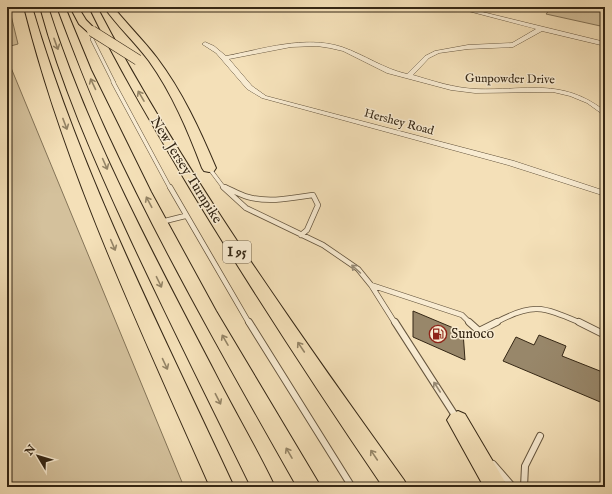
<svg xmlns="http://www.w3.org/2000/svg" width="612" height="494" viewBox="0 0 612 494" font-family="'IM FELL English',serif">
<rect width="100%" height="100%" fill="#f4e0b8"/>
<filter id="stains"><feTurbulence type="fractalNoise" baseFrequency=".005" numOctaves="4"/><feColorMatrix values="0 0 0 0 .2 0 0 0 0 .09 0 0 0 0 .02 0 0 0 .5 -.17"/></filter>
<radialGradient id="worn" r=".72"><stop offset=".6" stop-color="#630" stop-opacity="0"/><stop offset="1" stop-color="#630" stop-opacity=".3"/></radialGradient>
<path fill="#d4c19c" stroke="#847458" d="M7,7H9L18,44L7,47Z
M552,7H605V27L546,14Z
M7,58L184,487H7Z"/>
<path fill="#98876a" stroke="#352715" d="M413,311L463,332L465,360L413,337Z
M539,335L566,346L562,356L605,373V404L503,361L516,337L534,345Z"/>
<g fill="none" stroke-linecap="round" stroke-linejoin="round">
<defs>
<path id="lane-far3" d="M92,39L114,83"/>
<path id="lane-far2" d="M113,82L170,188
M209,168L224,188
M224,187L227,188"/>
<path id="lane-far1" d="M170,187L249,323
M223,187L246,208L323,245L358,269L371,285L395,323
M225,187C232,190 240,195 248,197C269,203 292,198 313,195L318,205L307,230L301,235
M161,222L185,216
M371,285L462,315L470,323
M495,323C533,302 543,307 581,323"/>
<path id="lane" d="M249,322L352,487
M395,322L456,417
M469,322L479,331L497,322
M579,322L605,335
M493,464L513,487
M524,487L525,466L540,436"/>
<path id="street" d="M198,7H261L258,9L227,11L201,9Z
M453,7H462L605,42V46L542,31L513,47L468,49L439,53L429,58L413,75C433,81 454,88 476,89C526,91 561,77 605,111V116L587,103L570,96L553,92L475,93L451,90L387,73L343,51L330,48L317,46L291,47L229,59L252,86L266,96L514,161L605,191V196L508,165L262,98L247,89L216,53L202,44L205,42L214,46L226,56C263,49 305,35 342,47C365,55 384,69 407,74L425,56L435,51L468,45L512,43L536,29Z"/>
<path id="highway" d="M24,7H32C81,175 161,329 234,487H210C141,330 66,174 24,7Z
M40,7H48C88,133 152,252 213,369C233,409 256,447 275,487H251C209,401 166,316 126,229C93,157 61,84 40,7Z
M57,7H65L91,70L151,192L216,311L321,487H297C231,370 164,254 108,133C89,92 73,49 57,7Z
M70,7H78L86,20L97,31L95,33H89L79,24Z
M89,7H97C184,173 295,328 404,480L408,487H383C317,390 253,292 192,192C156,131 120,71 89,7Z
M104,7H113C127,24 143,40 157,58C182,91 200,130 216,168L214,171L209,172L204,171L202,168C188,131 172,93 149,61C135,42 117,26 104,7Z
M458,411L465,414L508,487H484L447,420L451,414Z"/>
</defs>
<use href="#lane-far3" stroke="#65553e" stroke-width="4"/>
<use href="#lane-far2" stroke="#65553e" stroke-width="4.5"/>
<use href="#lane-far1" stroke="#65553e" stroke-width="6"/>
<use href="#lane" stroke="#65553e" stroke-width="8"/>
<use href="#street" stroke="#65553e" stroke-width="1"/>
<use href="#highway" stroke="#352715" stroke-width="2"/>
<use href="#lane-far3" stroke="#f8ebd1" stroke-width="3"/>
<use href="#lane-far2" stroke="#f8ebd1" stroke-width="3.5"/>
<use href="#lane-far1" stroke="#f8ebd1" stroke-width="4.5"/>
<use href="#lane" stroke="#f8ebd1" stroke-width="6"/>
<use href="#street" fill="#f8ebd1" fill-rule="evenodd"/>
<use href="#highway" fill="#f4e0b8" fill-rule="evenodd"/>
<defs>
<path id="highway-bridge" d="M92,31L138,60"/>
</defs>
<use href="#highway-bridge" stroke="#352715" stroke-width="11" stroke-linecap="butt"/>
<use href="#highway-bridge" stroke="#f4e0b8" stroke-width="10"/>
</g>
<defs><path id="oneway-shaft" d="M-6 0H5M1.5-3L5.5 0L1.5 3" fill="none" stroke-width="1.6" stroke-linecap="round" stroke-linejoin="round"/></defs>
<g stroke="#948466">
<use href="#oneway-shaft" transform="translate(56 44) rotate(70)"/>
<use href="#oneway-shaft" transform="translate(93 84) rotate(-115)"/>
<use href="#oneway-shaft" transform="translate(141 96) rotate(-120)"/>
<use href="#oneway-shaft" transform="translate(65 124) rotate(69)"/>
<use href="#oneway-shaft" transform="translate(105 164) rotate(66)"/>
<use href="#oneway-shaft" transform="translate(149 202) rotate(-118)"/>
<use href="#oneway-shaft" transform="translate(113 245) rotate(67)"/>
<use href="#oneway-shaft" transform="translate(159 282) rotate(64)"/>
<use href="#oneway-shaft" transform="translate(225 340) rotate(-120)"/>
<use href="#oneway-shaft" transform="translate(301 347) rotate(-124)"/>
<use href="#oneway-shaft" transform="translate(165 364) rotate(65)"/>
<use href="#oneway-shaft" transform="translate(218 399) rotate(63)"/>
<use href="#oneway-shaft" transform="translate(289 453) rotate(-120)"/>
<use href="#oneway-shaft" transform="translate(374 455) rotate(-124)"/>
</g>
<g stroke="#968973">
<use href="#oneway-shaft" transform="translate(356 269) rotate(-138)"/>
<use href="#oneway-shaft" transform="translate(437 387) rotate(-123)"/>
</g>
<defs>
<symbol id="fuel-ring" viewBox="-11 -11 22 22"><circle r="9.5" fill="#f8ebd1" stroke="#8f2418" stroke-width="1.5"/><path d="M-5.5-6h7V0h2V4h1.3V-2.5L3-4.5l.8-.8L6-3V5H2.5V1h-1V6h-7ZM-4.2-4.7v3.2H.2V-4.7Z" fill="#8f2418"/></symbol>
</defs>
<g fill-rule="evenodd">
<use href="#fuel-ring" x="428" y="324" width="20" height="20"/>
</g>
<g text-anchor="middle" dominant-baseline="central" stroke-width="3" stroke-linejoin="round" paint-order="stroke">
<g font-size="12" fill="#352715" stroke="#f8ebd1">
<text transform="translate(510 79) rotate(1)">Gunpowder Drive</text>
<text transform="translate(399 122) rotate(15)">Hershey Road</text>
</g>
<rect fill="#f8ebd1" stroke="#70624d" stroke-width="1" x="223" y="241" width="28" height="22" rx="3"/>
<g font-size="13" font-weight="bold" fill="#352715">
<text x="237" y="252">I 95</text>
</g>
<g font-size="14" fill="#352715" stroke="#f8ebd1">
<text transform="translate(186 170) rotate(58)">New Jersey Turnpike</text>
</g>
<g font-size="14" fill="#352715" stroke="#f8ebd1" text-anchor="start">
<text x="451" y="334">Sunoco</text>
</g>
</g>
<rect width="612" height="494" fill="none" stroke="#f4e0b8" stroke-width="24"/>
<rect x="8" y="8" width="596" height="478" fill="none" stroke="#352715" stroke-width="2"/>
<rect x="12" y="12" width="588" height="470" fill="none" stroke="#352715"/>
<g transform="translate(38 456) rotate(308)" stroke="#f8ebd1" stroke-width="3" paint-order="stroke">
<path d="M0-3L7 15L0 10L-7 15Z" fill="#352715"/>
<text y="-6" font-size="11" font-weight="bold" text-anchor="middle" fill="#352715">N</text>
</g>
<rect width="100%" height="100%" filter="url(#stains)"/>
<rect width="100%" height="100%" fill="url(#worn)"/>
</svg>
